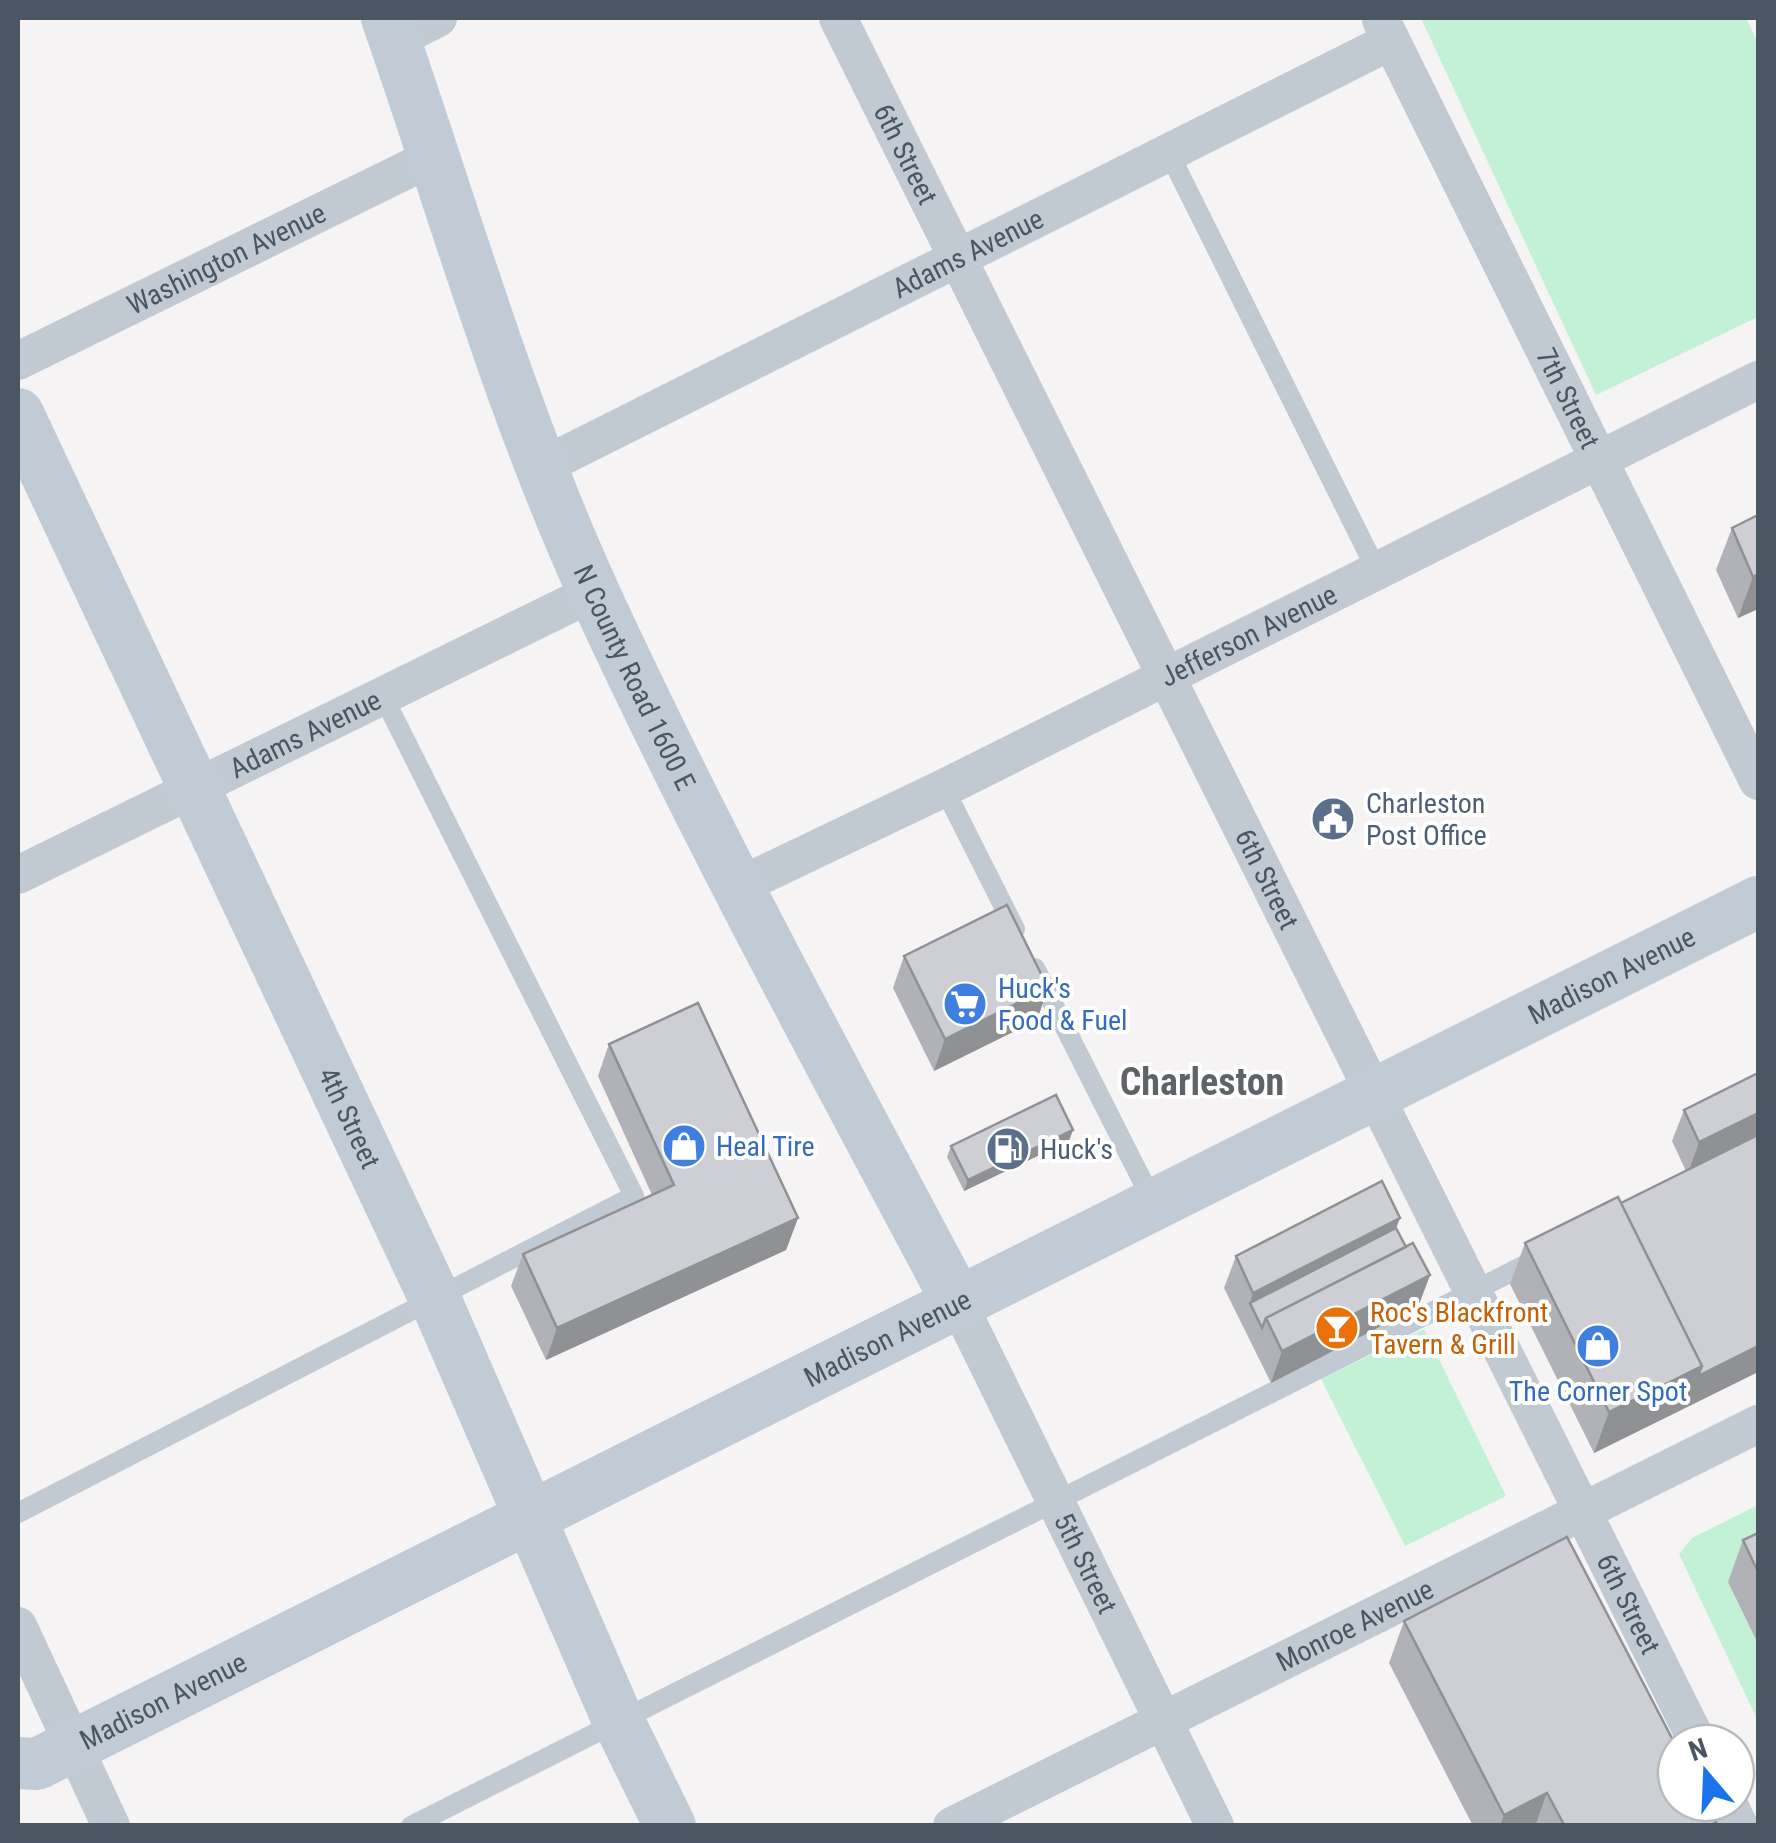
<svg xmlns="http://www.w3.org/2000/svg" width="1776" height="1843" viewBox="0 0 1776 1843" font-family="'Roboto Condensed',sans-serif">
<rect width="100%" height="100%" fill="#f5f3f3"/>
<path fill="#c3f1d5" d="M1421,18H1746L1758,43V317L1596,395Z
M1424,1329L1506,1496L1405,1546L1321,1379Z
M1758,1505V1567L1728,1582L1758,1644V1721L1679,1554L1692,1538Z"/>
<g fill="none" stroke-linecap="round" stroke-linejoin="round">
<path stroke="#c1cad2" stroke-width="20" d="M1169,153L1377,571
M944,788L1015,929
M1035,968L1154,1204
M18,1513L634,1196L382,694
M411,1826L1539,1258"/>
<g stroke="#c1cad2" stroke-width="38">
<path id="s1" d="M838,18L1698,1743"/>
<path id="s2" d="M1381,20L1758,781"/>
<path d="M395,40L438,18"/>
<path id="s3" d="M18,361L435,156"/>
<path id="s4" d="M543,466L1391,41"/>
<path id="s5" d="M18,875L594,592"/>
<path id="s6" d="M737,887L944,788L1758,380"/>
<path id="s7" d="M958,1303L1215,1826"/>
<path d="M18,1626L111,1826"/>
<path d="M1728,1803L1739,1826"/>
<path id="s8" d="M952,1826L1758,1424"/>
</g>
<g stroke="#c1cbd6" stroke-width="52">
<path id="s9" d="M387,18C454,210 510,410 595,595C706,836 834,1069 958,1303"/>
<path id="s10" d="M18,414L436,1301L617,1718L670,1826"/>
<path id="s11" d="M18,1763L37,1764L1758,902"/>
</g>
</g>
<path fill="#b0b2b7" d="M1758,515V609L1738,618L1716,570L1732,528Z
M904,956L1048,988L1037,1020L934,1071L893,988Z
M609,1044L798,1218L786,1250L546,1360L511,1286L523,1254L652,1195L598,1076Z
M1758,1073V1372L1594,1453L1510,1284L1525,1243L1621,1203L1686,1171L1672,1141L1684,1110Z
M1069,1141L964,1191L947,1157L951,1146Z
M1396,1228L1406,1247L1430,1275L1418,1307L1271,1383L1224,1288L1236,1256Z
M1758,1533V1644L1728,1582L1743,1540Z
M1404,1621L1714,1826H1473L1389,1663Z"/>
<path fill="#909195" d="M1758,574V609L1738,618L1753,577Z
M1048,988L1037,1020L934,1071L945,1039Z
M1758,1113V1139L1688,1174L1699,1142Z
M1073,1130L1069,1141L964,1191L968,1180Z
M798,1218L786,1250L546,1360L557,1328Z
M1400,1218L1388,1250L1250,1303L1253,1293Z
M1430,1275L1418,1307L1271,1383L1282,1351Z
M1758,1346V1372L1594,1453L1609,1412L1702,1366Z
M1547,1793L1535,1826H1500L1504,1815Z"/>
<path fill="#cdcfd5" stroke="#909195" stroke-width="2.5" d="M1758,515V574L1753,577L1732,528Z
M1007,905L1048,988L945,1039L904,956Z
M698,1003L798,1218L557,1328L523,1254L674,1185L609,1044Z
M1758,1073V1113L1699,1142L1684,1110Z
M1056,1095L1073,1130L968,1180L951,1146Z
M1758,1135V1346L1698,1376L1702,1366L1621,1203Z
M1382,1181L1400,1218L1253,1293L1236,1256Z
M1618,1197L1702,1366L1609,1412L1525,1243Z
M1396,1228L1406,1247L1266,1318L1262,1328L1250,1303Z
M1413,1243L1430,1275L1282,1351L1266,1318Z
M1758,1533V1572L1743,1540Z
M1567,1537L1676,1746V1803H1706L1716,1822L1709,1826H1557L1563,1823L1547,1793L1504,1815L1404,1621Z"/>
<defs>
<symbol id="civic-disc" viewBox="-11 -11 22 22"><circle r="9.5" fill="#5c6f8a" stroke="#fff"/><path d="M-.6-6.5H3V-4.5H.6V-3L4-1V1h2V6H-6V1h2V-1L-.6-3ZM-1.2 2.5V6h2.4V2.5Z" fill="#fff"/></symbol>
<symbol id="supermarket-disc" viewBox="-11 -11 22 22"><circle r="9.5" fill="#3f7fe0" stroke="#fff"/><path d="M-6-5.5h2.5l.6 2H6L4.5 2H-2.5L-4.4-4H-6ZM-1.5 3.2a1.3 1.3 0 1 0 .1 0ZM3 3.2a1.3 1.3 0 1 0 .1 0Z" fill="#fff"/></symbol>
<symbol id="shop-disc" viewBox="-11 -11 22 22"><circle r="9.5" fill="#3f7fe0" stroke="#fff"/><path d="M-5-2.5h2.3a2.7 3.5 0 0 1 5.4 0H5L5.5 6h-11ZM-1.5-2.5h3a1.5 2.3 0 0 0-3 0Z" fill="#fff"/></symbol>
<symbol id="fuel-disc" viewBox="-11 -11 22 22"><circle r="9.5" fill="#5c6f8a" stroke="#fff"/><path d="M-5.5-6h7V0h2V4h1.3V-2.5L3-4.5l.8-.8L6-3V5H2.5V1h-1V6h-7ZM-4.2-4.7v3.2H.2V-4.7Z" fill="#fff"/></symbol>
<symbol id="bar-disc" viewBox="-11 -11 22 22"><circle r="9.5" fill="#e8710a" stroke="#fff"/><path d="M-6-5H6L.8 .8V4.5H3.5V6h-7V4.5H-.8V.8Z" fill="#fff"/></symbol>
</defs>
<g fill-rule="evenodd">
<use href="#civic-disc" x="1308" y="794" width="50" height="50"/>
<use href="#supermarket-disc" x="940" y="979" width="50" height="50"/>
<use href="#shop-disc" x="659" y="1121" width="50" height="50"/>
<use href="#fuel-disc" x="983" y="1124" width="50" height="50"/>
<use href="#bar-disc" x="1312" y="1303" width="50" height="50"/>
<use href="#shop-disc" x="1573" y="1321" width="50" height="50"/>
</g>
<g text-anchor="middle" dominant-baseline="central" stroke-width="8" stroke-linejoin="round" paint-order="stroke">
<g font-size="28" fill="#4a5661" stroke="#fff">
<text stroke="none"><textPath href="#s1" startOffset="152">6th Street</textPath></text>
<text stroke="none"><textPath href="#s4" startOffset="475">Adams Avenue</textPath></text>
<text stroke="none"><textPath href="#s3" startOffset="232">Washington Avenue</textPath></text>
<text stroke="none"><textPath href="#s2" startOffset="422">7th Street</textPath></text>
<text stroke="none"><textPath href="#s6" startOffset="570">Jefferson Avenue</textPath></text>
<text stroke="none"><textPath href="#s9" startOffset="705">N County Road 1600 E</textPath></text>
<text stroke="none"><textPath href="#s5" startOffset="320">Adams Avenue</textPath></text>
<text stroke="none"><textPath href="#s1" startOffset="962">6th Street</textPath></text>
<text stroke="none"><textPath href="#s11" startOffset="1780">Madison Avenue</textPath></text>
<text stroke="none"><textPath href="#s10" startOffset="778">4th Street</textPath></text>
<text stroke="none"><textPath href="#s11" startOffset="970">Madison Avenue</textPath></text>
<text stroke="none"><textPath href="#s7" startOffset="290">5th Street</textPath></text>
<text stroke="none"><textPath href="#s1" startOffset="1772">6th Street</textPath></text>
<text stroke="none"><textPath href="#s8" startOffset="450">Monroe Avenue</textPath></text>
<text stroke="none"><textPath href="#s11" startOffset="160">Madison Avenue</textPath></text>
</g>
<g font-size="28" fill="#4e5e75" stroke="#fff" text-anchor="start">
<text x="1366" y="803">Charleston<tspan x="1366" dy="32">Post Office</tspan></text>
<text x="1040" y="1149">Huck's</text>
</g>
<g font-size="28" fill="#366cbe" stroke="#fff" text-anchor="start">
<text x="998" y="988">Huck's<tspan x="998" dy="32">Food &amp; Fuel</tspan></text>
<text x="716" y="1146">Heal Tire</text>
<text x="1598" y="1391" text-anchor="middle">The Corner Spot</text>
</g>
<g font-size="28" fill="#c56008" stroke="#fff" text-anchor="start">
<text x="1370" y="1312">Roc's Blackfront<tspan x="1370" dy="32">Tavern &amp; Grill</tspan></text>
</g>
<g font-size="38" font-weight="bold" fill="#5f6368" stroke="#fff">
<text x="1202" y="1082">Charleston</text>
</g>
</g>
<rect width="1776" height="1843" fill="none" stroke="#4a5661" stroke-width="40"/>
<g transform="translate(1706 1773) rotate(341)"><circle r="48" fill="#ffffff" stroke="#b7bbc0" stroke-width="2.5"/>
<path d="M0-8L18 38L0 25L-18 38Z" fill="#1a73e8"/>
<text y="-15" font-size="28" font-weight="bold" text-anchor="middle" fill="#4a5661">N</text>
</g>
</svg>
